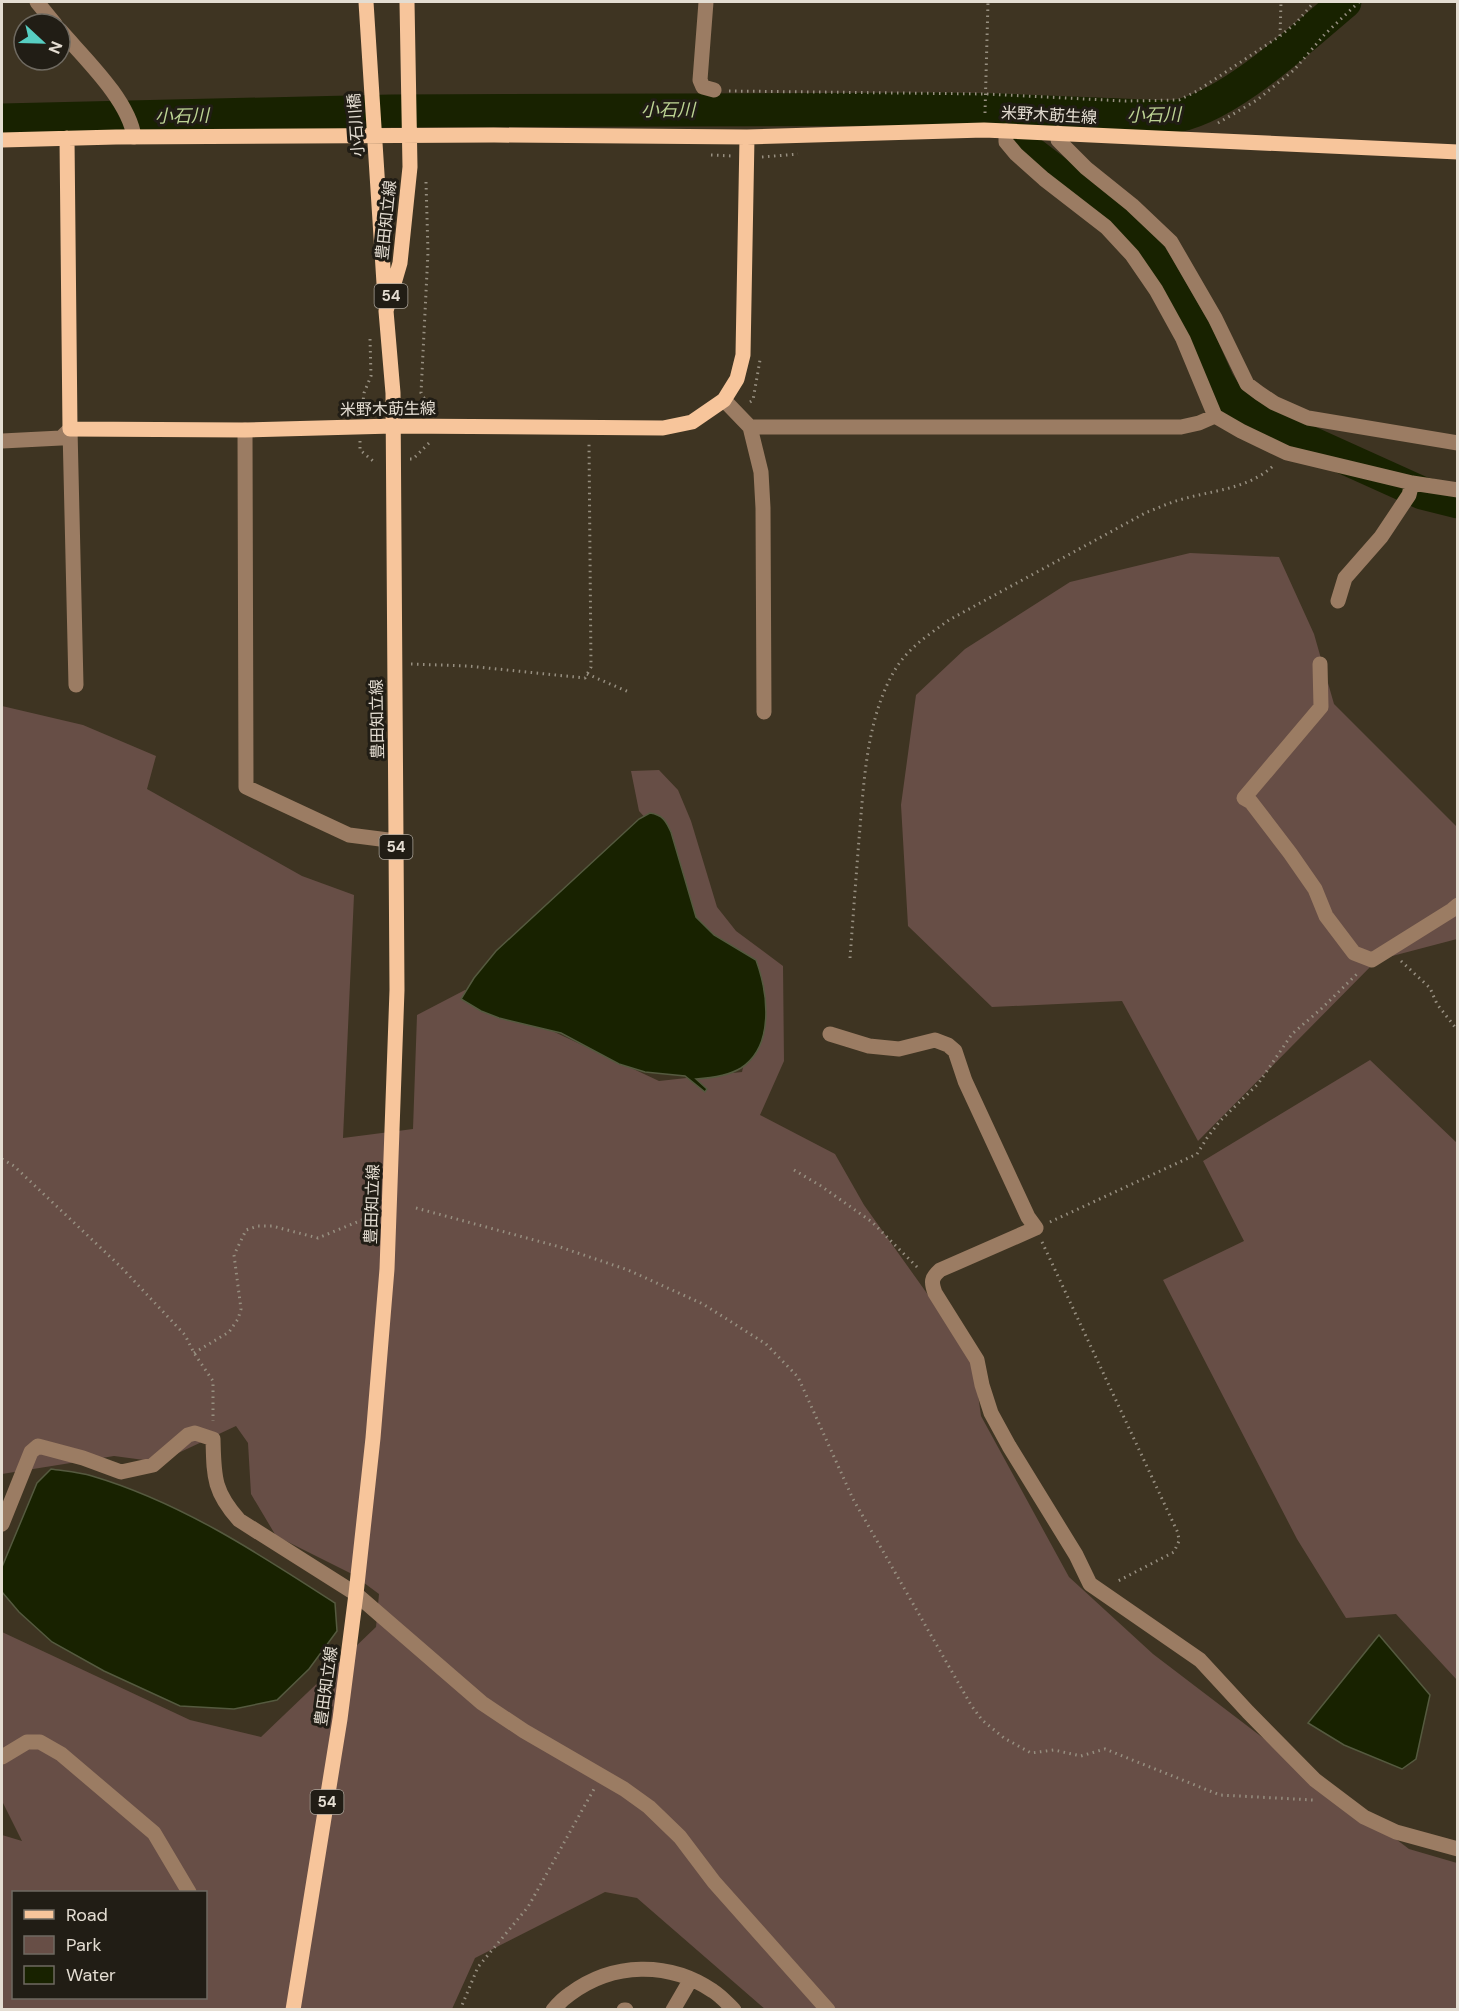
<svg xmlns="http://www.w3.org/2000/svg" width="1459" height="2011" viewBox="0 0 1459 2011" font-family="'DM Sans','Noto Sans JP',sans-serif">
<rect width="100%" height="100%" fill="#3e3422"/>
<path fill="#674e46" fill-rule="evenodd" d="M1190,553L1279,557L1314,634L1334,704L1457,827V939L1377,960L1198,1141L1122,1001L992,1007L908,926L901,805L916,695L965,649L1070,582Z
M2,706L83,725L156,756L147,789L302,876L354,895L343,1138L413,1129L417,1015L465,990L659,1081L742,1072L754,1017L716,951L665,878L659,833L639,811L631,771L659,770L678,790L691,821L717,907L736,931L783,966L784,1061L760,1115L835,1154L864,1205L973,1358L981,1416L1069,1577L1153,1654L1409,1849L1457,1863V2009H765L637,1898L605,1892L475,1958L452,2009H2V1835L22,1841L2,1801V1632L190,1720L261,1737L376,1627L379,1594L352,1574L276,1536L251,1494L248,1443L236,1426L159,1462L114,1456L2,1474ZM14,1892H206V1998H14Z
M1370,1060L1457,1143V1680L1396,1614L1346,1618L1297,1539L1163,1280L1244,1241L1203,1161Z"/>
<path fill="#182200" stroke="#555a3f" stroke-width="1.5" d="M650,813C663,815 666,821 671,832L696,917L714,935L756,960C768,993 775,1046 741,1068C728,1076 712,1078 696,1079L707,1089L705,1092L685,1076L645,1072L619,1064L561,1033L499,1018L481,1011L461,999L474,978L496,951L639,819Z
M51,1469C64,1471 79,1472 92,1476C180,1502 258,1553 335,1603L337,1631L309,1669L277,1700L234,1709L180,1706L104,1671L52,1642L19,1612L2,1592V1567L37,1483Z
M1379,1635L1430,1695L1416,1759L1402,1769L1344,1745L1308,1723Z"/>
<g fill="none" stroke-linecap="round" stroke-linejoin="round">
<path stroke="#182200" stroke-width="33" d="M1000,110L1029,151L1123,223L1142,242L1158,267L1197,335L1218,382L1227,396L1247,414L1422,493L1458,502
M2,120L391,111L941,109L1000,110L1170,117C1224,112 1303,37 1345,2"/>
<path stroke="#978f80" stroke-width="3" stroke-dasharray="1.5 4.5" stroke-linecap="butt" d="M1280,36L1281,2
M729,91L986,94L1125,101L1179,100L1197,91L1280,36L1296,23L1314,2
M985,113L988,2
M1218,123L1257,100L1294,70L1325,34L1359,2
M711,155L732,156
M762,157L798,154
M426,182L428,252L421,393L427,403V411
M750,402L753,400L760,360
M362,411L364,393L371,376L370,338
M360,441V450L373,461H377
M410,459H413L429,443
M411,664L468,666L585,678L591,667L589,444
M587,674L631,693
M850,958C853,918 856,878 859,839C864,783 866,714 898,665C911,646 931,633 949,620L1147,512C1159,508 1170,502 1183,499C1214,490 1249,489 1274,465
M1401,961L1430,988L1437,1004L1458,1031
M2,1159L14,1166L121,1267L185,1335L194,1353L213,1381V1421
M794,1170L821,1186L872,1222L919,1269
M416,1208L560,1247L628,1270L703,1304L766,1344L798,1377L853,1499L971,1705L982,1720L1004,1738L1031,1753L1054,1750L1081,1756L1105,1749L1220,1795L1313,1800
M1050,1222L1197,1154L1207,1138L1220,1121L1258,1084L1292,1034L1321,1009L1359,972
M1042,1242L1178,1533L1179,1541L1174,1552L1116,1582
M194,1353L229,1332L238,1319L241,1309L234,1255L246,1230L258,1226H272L318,1238L374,1215
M460,2010L478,1967L528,1907L594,1789"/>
<path stroke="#9b7c63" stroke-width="15" d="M37,2L55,24
M706,2L700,80L703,87L714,90
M60,30C84,58 129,100 134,137
M1006,131V142L1016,154L1044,179L1106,227L1132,255L1156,290L1183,339L1215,416L1241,431L1287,453L1412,483L1458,490
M1058,133V140L1086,168L1132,205L1171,242L1215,318L1247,384L1259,393L1274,403L1308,418L1458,443
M724,400L750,427H1181L1199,423L1215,416
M750,427L761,472L763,508L764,712
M70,429L76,685
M245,430L246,787L349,835L396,841
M2,441L61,438L70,429
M1338,601L1345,578L1381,537L1409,495L1412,483
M1320,664L1321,707L1244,798L1251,802L1290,853L1315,889L1326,916L1354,953L1372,960L1452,910L1458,905
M830,1034L869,1046L899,1049L935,1040L948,1045L955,1051L965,1081L1028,1217L1036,1228L940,1270C931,1278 931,1282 935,1293L977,1360L982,1385L991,1413L1009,1446L1076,1555L1090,1584L1200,1660L1248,1712L1315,1780L1364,1817L1396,1832L1458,1849
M2,1524L31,1452L38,1446L83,1458L121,1472L153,1465L188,1435L195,1433L213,1439C214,1476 213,1491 239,1520L356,1594L482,1703L524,1731L624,1789L649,1807L680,1837L714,1882L828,2010
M2,1757L27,1742H40L61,1754L154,1833L189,1892
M553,2010C558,2004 564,1998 570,1994C613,1962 669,1961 713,1991C721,1996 727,2003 734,2010
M624,2010H626
M673,2010L691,1979"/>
<path stroke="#f7c59b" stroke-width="15" d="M366,2L385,299
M67,138L70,429L245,430L393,426L663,428L692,422L724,400L737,379L743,355L747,137
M2,140L116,137L494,135L747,137L984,130L1458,152
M293,2010L340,1719L356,1594L373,1438L387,1269L397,990L393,393L386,311L400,263L410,167L407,2"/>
</g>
<g text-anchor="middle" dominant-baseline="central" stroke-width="6" stroke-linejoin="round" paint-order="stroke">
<g fill="#211d15" stroke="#aaa399" stroke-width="1.5">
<rect x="374.5" y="284" width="33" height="24" rx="4.5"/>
<rect x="379.5" y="835" width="33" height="24" rx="4.5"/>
<rect x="310.5" y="1790" width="33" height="24" rx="4.5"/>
</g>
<g font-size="15" font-weight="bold" fill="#e4ddd2">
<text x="391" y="296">54</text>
<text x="396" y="847">54</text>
<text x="327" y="1802">54</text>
</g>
<g font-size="16" fill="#e4ddd2" stroke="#211d15">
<text transform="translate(1049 115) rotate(3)">米野木莇生線</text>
<text transform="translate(356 125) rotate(-94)">小石川橋</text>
<text transform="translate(386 220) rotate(-84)">豊田知立線</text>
<text transform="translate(388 409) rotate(-1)">米野木莇生線</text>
<text transform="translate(377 719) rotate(-91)">豊田知立線</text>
<text transform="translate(372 1204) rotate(-88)">豊田知立線</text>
<text transform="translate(326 1686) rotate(-82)">豊田知立線</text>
</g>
<g font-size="18" font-style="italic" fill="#bdd494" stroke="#211d15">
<text x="668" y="110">小石川</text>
<text transform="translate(1154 115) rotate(-1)">小石川</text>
<text transform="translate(182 116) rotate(-1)">小石川</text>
</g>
</g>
<rect width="1459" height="2011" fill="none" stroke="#e4ddd2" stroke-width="6"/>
<rect x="12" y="1891" width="195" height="108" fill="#211d15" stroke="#6f6a61" stroke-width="1.5"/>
<rect x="24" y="1910" width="30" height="9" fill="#f7c59b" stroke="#6f6a61" stroke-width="1.5"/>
<text x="66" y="1921" font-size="18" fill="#e4ddd2">Road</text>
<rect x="24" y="1936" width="30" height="18" fill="#674e46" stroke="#6f6a61" stroke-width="1.5"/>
<text x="66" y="1951" font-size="18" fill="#e4ddd2">Park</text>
<rect x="24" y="1966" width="30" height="18" fill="#182200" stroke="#6f6a61" stroke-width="1.5"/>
<text x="66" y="1981" font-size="18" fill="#e4ddd2">Water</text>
<g transform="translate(42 42) rotate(112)"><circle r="28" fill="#211d15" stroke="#6f6a61" stroke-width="1.5"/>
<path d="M0-4.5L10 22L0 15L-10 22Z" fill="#57cec2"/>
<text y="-9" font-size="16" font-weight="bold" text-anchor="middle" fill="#e4ddd2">N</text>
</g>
</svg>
